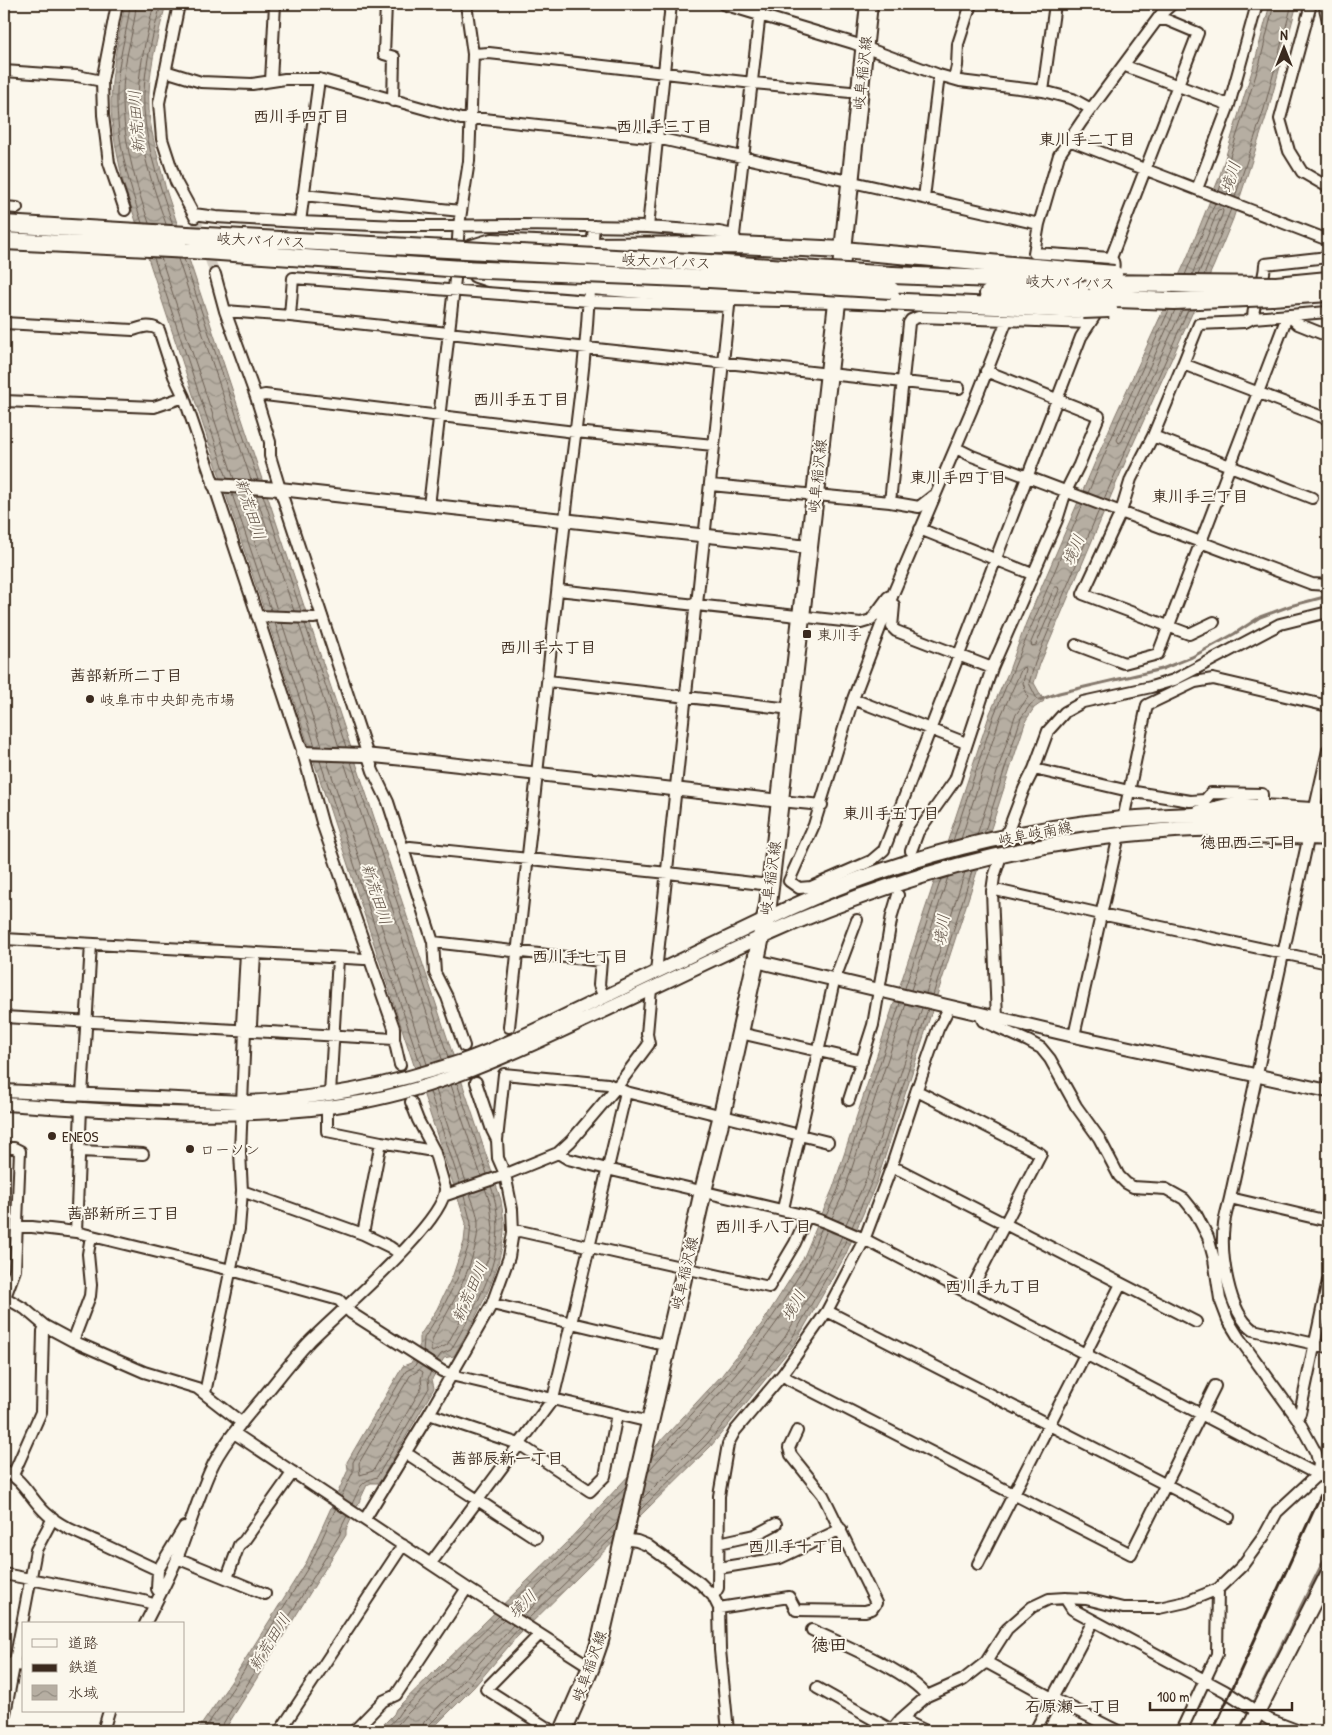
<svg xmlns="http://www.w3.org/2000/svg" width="1332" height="1735" viewBox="0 0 1332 1735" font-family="'Patrick Hand','Klee One',sans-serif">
<defs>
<pattern id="water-waves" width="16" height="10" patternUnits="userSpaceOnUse" patternTransform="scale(1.25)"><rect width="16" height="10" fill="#b6aea2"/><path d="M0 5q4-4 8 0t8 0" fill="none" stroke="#958e83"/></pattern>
</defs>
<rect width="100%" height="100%" fill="#fbf7ec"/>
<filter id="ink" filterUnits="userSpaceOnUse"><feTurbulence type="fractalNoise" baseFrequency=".02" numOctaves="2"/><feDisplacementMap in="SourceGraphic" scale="10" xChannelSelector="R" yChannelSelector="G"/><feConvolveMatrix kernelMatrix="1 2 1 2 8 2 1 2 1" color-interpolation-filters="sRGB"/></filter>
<g filter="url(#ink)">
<path fill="url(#water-waves)" stroke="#85796d" d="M125,4H166C157,38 147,75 149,110C151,137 160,164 166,190L501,1200C502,1210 505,1221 504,1231C500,1277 476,1316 454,1356L444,1358L432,1379L434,1388L379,1483H371L367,1485L346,1530V1535L224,1731H197L231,1682L307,1561L348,1470L347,1462L403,1366L411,1363L419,1348V1337L437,1309L453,1275L464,1242L466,1223L123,182C118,157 111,129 111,103C111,69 119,36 125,4Z
M1270,4H1297L1268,111L1233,219L1214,265L1129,453L1040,664L1034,683L1044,701L1034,708L1026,720L877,1181L845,1256L795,1343L711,1446L514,1640L474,1687L430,1731H377L394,1714L396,1709L566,1543L722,1375L761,1325L803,1259L833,1188L990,713L1008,673L1026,623L1115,416L1187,258L1219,178L1255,61Z"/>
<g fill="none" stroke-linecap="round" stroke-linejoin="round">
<path stroke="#6c5f53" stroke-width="1" d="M130,4C128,28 120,52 118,76C113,127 126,175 142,223
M136,4C135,28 126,52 124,76C119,127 133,176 149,223
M154,4C146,38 137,74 138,109C139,146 154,190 166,224
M161,4C152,38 142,74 144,110C146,147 161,189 173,225
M1219,191L1260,62L1274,4
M1235,197L1264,109L1292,4
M154,258L227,478
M161,258L234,479
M178,259L251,480
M184,259L258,480
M1185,275L1215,203
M1192,275L1218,210L1222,209L1223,211L1222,215L1198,275
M1204,275L1231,209
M1175,310L1117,440L1119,443L1122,441L1182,310
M1088,493L1120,418L1169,310
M232,494L271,610
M239,494L277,610
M256,495L294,611
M263,495L301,611
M1104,499L1188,310
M1055,587H1058L1059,590L1036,645L1032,646L1031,643Z
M275,623L315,746
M282,623L322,746
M299,624L339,747
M305,624L346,747
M320,761L421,1066
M327,761L427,1064
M344,762L442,1059
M351,762L448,1057
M984,834L1021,718L1030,705L1037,699L1029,683L1035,663L1099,510
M961,839L1000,718L1022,668L1025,667L1026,669L1023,683L1028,697L1015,716L977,835
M953,841L994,715L1083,504
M905,988L941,879
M911,990L948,877
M926,993L965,872
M933,995L972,871
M457,1083L487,1174
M451,1085L481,1176
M436,1090L466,1182
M430,1092L460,1184
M470,1194C473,1203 478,1214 478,1224C478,1253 460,1290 446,1315C439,1327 431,1336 431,1350L432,1352L447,1345L475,1293L489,1256L493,1229L490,1203L485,1188
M826,1216L838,1190L900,1003
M832,1218L844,1192L906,1004
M846,1224L867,1177L922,1008
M852,1227L873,1179L928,1009
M423,1352L424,1338L441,1311L458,1277L469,1244L471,1223L464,1196
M437,1360L441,1354L451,1350C481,1296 512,1250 491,1186
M420,1370L423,1372L421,1379L422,1387L373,1471L360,1475L359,1463L410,1376Z
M651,1458C709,1396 765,1338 806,1263C812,1252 817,1239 822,1227
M649,1470C708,1406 771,1343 812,1265C818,1254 822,1241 827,1230
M341,1497L353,1472V1462L406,1371L414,1367L417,1362
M642,1499L703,1438L785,1337L835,1251L842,1236
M352,1504C360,1488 359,1482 377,1477L429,1388L428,1379L431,1371
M640,1510L708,1443L791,1340L840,1254L847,1238
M508,1607L569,1547L626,1486
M513,1610L574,1551L623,1498
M523,1616L617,1523
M528,1619L615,1535
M203,1731L235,1685L311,1563L336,1508
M220,1731L221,1727L340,1534L341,1528L347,1516
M384,1731L397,1717L401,1711L499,1616
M392,1731L406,1715L504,1619
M421,1731L424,1722L465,1679L513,1625
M427,1731L428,1726L470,1684L519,1628"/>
<path stroke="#85796d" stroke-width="3" d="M1039,700L1059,693L1162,669L1192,657L1234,634L1260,617L1290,606L1328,596
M1239,1731L1328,1552"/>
<path stroke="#d5cec3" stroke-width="10" stroke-dasharray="10 5" stroke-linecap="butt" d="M195,217L215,274"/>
<defs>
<path id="minor" d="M117,4L102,81L103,115L109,163L125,210
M179,4L159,103L162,139L176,182L195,217
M386,4L384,54L394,57L393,101
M723,4L853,43L939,75L960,81L1043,91L1073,99L1091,109
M1311,4L1280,119L1289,151L1302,172L1328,187
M1324,4L1328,21
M473,54L489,53L753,83L861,93
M1125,64L1128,67L1229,105L1257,4
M4,71L77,76L102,81
M165,71L201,82L252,84L285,79H319L461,119H484L657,138L1039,224
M954,79L957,66L958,44L971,4
M271,81L275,4
M1043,91L1055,4
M1069,140L1328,240
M1197,189L1229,105
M303,195L461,211
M924,198L939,75
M4,207L17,208
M194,214L216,217L300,222L399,226L522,225L648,227L719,232L734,235
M300,222L319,79
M648,227L671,4
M593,238L594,226
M736,241L734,235L761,4
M1111,258L1034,253L1039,224L1059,155L1082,121L1162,13L1172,4
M1111,258L1198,33L1167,20H1159
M215,274L225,311L256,397L270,442V456L280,489L373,771L388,802L433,942L435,973L447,997L464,1046
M1110,277C1113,269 1116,264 1111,258
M225,311L290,316L959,388
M290,316L293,278L589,301L729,306
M1253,318C1253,299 1265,283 1265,264L1328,257
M4,323L133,330C143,327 150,324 159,330L174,376L184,397L214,485L303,753L323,826L394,1028V1039L400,1065
M1089,323L1007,320L972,409L893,594L853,699L814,825L789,881L799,888L811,887L871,861L884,850L1081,337L1096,314L1099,307
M1183,364L1153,436L1131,479L1121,512L1083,594L1189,634L1214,622
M256,397L265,395L575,432L714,445
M4,401L154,407L184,397
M1325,418L1183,364L1199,324L1245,322L1253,318L1328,312
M1153,436L1312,498
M956,448L972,456L1312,584L1328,585
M711,485L890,502L919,507L933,496
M890,502L909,323L911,320L918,317L1007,320
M429,506L455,279L459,225L469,161L473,54L466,4
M920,529L1032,574
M558,590L861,623L871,620L888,597L890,596
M894,605L892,627L896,631L992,668
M257,616L314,618L322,616
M1076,645L1124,663L1158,654L1285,322L1289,316L1298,324L1328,336
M548,681L791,709
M853,699L966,743
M1034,769L1048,731L1065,712L1083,702L1151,687L1174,680L1280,624L1328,612
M780,801L822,805
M1198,811L1231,803L1328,809
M1314,812L1328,750
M1123,820L1147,705L1195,682L1213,679L1328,706
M1210,828L1219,839L1294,838L1328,840
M1309,835L1230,1198L1328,1221
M1006,836L1024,789L1034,769L1129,791L1190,801L1205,800L1211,793L1262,794V805
M404,849L410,847L668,873L770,885
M911,851L918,832L955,780L992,668L1057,520L1066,491L1079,465L1099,416L986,371
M1000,891L1101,914L1328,963
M4,939L364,959L370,958
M433,942L601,961L599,985L604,998
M656,972L695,610L697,604L730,297
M980,1015L983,1021L1028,1041L1041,1048L1050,1059L1076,1106L1099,1138L1119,1176L1126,1183L1133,1187L1166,1189L1184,1199L1196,1214L1208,1237L1214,1259L1220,1299L1228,1320L1239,1338L1297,1418
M4,1017L394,1039
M997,1019L992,891L994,877L1001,856
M509,1027C529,858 547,689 565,520C573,443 586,367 589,290
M245,1031L251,1025L255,954
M740,1033L862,1061
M1074,1036L1119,835
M476,1082L492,1130L497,1140
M916,1092L938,1029L949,1008
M330,1094L338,958
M82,1095L91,944
M849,1100L873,1025L892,915L898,895
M327,1107V1131L381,1142L427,1150H434
M4,1148H14L20,1151L15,1270L5,1297
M80,1151L143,1154
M558,1153L568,1159L607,1169L807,1216L825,1222L862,1238L1328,1480
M891,1168L916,1092L921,1093L1041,1154L969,1294
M242,1191L363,1234L390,1247L400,1254
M446,1195L499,1177L558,1153L571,1141L616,1088L649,1044L647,1034L651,989
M1230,1198C1228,1207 1225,1216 1224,1224C1220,1253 1228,1312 1253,1330L1328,1347
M783,1209L834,981L857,920
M17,1227H32L76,1232L231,1270L339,1300L351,1313L442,1371L451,1375L650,1422
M76,1232L81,1108
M513,1232L520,1231L769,1287L795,1243L807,1216
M363,1234L381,1142
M4,1297L25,1309L45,1326L73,1341L144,1372L197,1388L242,1423
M492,1304L668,1346
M827,1311L1229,1517
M73,1341L90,1296L91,1285L88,1254L91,1236
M783,1374L788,1379L1131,1554L1215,1386
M205,1393L239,1229L242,1191L240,1152L245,1031L242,1025L246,953
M429,1414L519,1444L590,1491L605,1476L617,1414
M234,1433L467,1588L591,1667
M406,1453L536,1538
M4,1470C24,1480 31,1500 47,1514C61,1527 81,1534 98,1542C118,1551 138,1561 158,1570
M13,1475L41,1412L43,1331L45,1326
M365,1519L429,1414L492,1304L509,1257L513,1232L512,1209L505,1174L498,1158L497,1140L504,1074L608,1084L626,1092L828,1142
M623,1539L637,1541L647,1545L700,1583L713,1596L719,1608L720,1650L728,1731
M719,1543L755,1535L776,1524
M177,1558L265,1594
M431,1563L553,1399L626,1092
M978,1564L1121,1284
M719,1568L780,1558L841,1529
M4,1574L144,1601L155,1605
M227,1578L239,1545L244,1541L293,1472
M160,1593L157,1589L158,1570L184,1527
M713,1596L718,1588L719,1496L728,1444L735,1431L783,1374L827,1311L864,1240L891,1168L900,1170L1196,1322
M1065,1598L1072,1609L1225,1691L1270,1720L1299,1731
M719,1608L789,1597L796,1610L865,1611L872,1609L876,1603L823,1495L791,1455L789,1448L797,1431
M145,1624C156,1602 169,1579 178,1556C189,1528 198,1498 210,1471C222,1444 244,1420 263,1397C278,1379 293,1359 309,1342C335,1315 447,1221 445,1188L434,1150L418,1120L411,1102
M812,1630C842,1644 908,1671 927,1696
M539,1635L486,1689L552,1731
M4,1662L24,1666
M986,1662L1052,1698L1118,1731
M817,1688L892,1730
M4,1719L36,1550L53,1518
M901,1719L926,1731
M103,1731L109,1711
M280,1731L403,1545
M354,1731L383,1701L396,1695L467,1588
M891,1731L901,1719L927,1696L963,1680L986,1662L1007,1629L1032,1607L1049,1599L1065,1598L1086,1599L1123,1608H1159L1186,1602L1218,1589L1242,1566L1264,1536L1277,1512L1317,1475L1319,1464L1316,1453L1297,1418L1300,1413L1328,1281
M1035,1731L1093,1621
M1181,1731L1217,1654L1218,1589"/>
<path id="tertiary" d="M214,485L280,489L808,547
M303,753L364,755L414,760L780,801
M756,961L1074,1036L1328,1091
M4,1091L243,1102C318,1100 391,1085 462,1061C500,1048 537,1029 573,1012C637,982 701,951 765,920
M4,1104C123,1111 243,1123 361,1102C437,1088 508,1056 578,1023C639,995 700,965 761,937"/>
<path id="secondary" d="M765,920C889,858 1031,822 1169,816C1222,813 1275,815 1328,818
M761,937C888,879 1023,841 1162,831C1217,826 1273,828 1328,831
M1248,1731L1328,1574"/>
<path id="primary" d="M563,1731L591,1667L600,1641L703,1191L722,1115L768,905L843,250L869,4"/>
<path id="trunk" d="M4,224L187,235
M4,241L191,250
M469,249L492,242L581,246L738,245L843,250L1079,271
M476,274L488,278L730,297L837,299L1083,310
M892,275L1094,283
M1276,285L1328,280
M988,294L1088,298
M1272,297L1328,293"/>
</defs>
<use href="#minor" stroke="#3b2a1e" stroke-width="14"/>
<use href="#tertiary" stroke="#3b2a1e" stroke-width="16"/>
<use href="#secondary" stroke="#3b2a1e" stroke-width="18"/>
<use href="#primary" stroke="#3b2a1e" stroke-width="20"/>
<use href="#trunk" stroke="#3b2a1e" stroke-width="20"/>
<use href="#minor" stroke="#fbf7ec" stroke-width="10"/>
<use href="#tertiary" stroke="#fbf7ec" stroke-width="12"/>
<use href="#secondary" stroke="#fbf7ec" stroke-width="14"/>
<use href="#primary" stroke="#fbf7ec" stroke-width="16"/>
<use href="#trunk" stroke="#fbf7ec" stroke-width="16"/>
<path stroke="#3b2a1e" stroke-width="3" d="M1213,1731L1328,1479"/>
<defs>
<path id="trunk-bridge" d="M187,235L709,263L892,275
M191,250L462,269L709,279L891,290
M1079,271L1114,274
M1094,283L1276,285
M1088,298L1174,301L1272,297
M1083,310L1109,309"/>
</defs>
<use href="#trunk-bridge" stroke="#3b2a1e" stroke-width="20" stroke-linecap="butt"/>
<use href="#trunk-bridge" stroke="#fbf7ec" stroke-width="16"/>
</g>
</g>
<g fill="#3b2a1e" stroke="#fbf7ec" stroke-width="2">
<rect x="802" y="629" width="10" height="10" rx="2.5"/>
<circle cx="90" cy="699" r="5"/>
<circle cx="52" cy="1136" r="5"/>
<circle cx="190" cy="1149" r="5"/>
</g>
<g text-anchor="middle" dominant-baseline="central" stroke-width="4" stroke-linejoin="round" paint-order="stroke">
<g font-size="15" fill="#3b2a1e" stroke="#fbf7ec">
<text transform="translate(862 73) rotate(-84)">岐阜稲沢線</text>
<text transform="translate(261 240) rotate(3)">岐大バイパス</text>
<text transform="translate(666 261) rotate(3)">岐大バイパス</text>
<text transform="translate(1070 282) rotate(2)">岐大バイパス</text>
<text transform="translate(817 476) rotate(-84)">岐阜稲沢線</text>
<text transform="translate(1035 833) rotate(-11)">岐阜岐南線</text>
<text transform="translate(770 878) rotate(-82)">岐阜稲沢線</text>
<text transform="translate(684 1273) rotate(-77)">岐阜稲沢線</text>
<text transform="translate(589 1666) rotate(-70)">岐阜稲沢線</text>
</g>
<g font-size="15" fill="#3b2a1e" stroke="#fbf7ec" text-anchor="start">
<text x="817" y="634">東川手</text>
<text x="100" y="699">岐阜市中央卸売市場</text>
<text x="62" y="1136">ENEOS</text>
<text x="200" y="1149">ローソン</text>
</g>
<g font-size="16" font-weight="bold" fill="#3b2a1e" stroke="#fbf7ec">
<text x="301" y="116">西川手四丁目</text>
<text x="664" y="126">西川手三丁目</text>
<text x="1087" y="139">東川手二丁目</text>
<text x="521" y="399">西川手五丁目</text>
<text x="958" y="477">東川手四丁目</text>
<text x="1200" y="496">東川手三丁目</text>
<text x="548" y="647">西川手六丁目</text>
<text x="126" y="675">茜部新所二丁目</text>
<text x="891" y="813">東川手五丁目</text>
<text x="1248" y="842">徳田西三丁目</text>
<text x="580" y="956">西川手七丁目</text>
<text x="123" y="1213">茜部新所三丁目</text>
<text x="763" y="1226">西川手八丁目</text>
<text x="993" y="1286">西川手九丁目</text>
<text x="507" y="1458">茜部辰新一丁目</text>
<text x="796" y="1546">西川手十丁目</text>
<text x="1073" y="1706">石原瀬一丁目</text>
</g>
<g font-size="16" font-style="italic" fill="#605246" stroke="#fbf7ec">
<text transform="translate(136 122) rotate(-94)">新荒田川</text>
<text transform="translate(1230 177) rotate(-73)">境川</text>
<text transform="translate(251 509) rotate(72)">新荒田川</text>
<text transform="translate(1073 550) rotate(-67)">境川</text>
<text transform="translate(377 894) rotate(72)">新荒田川</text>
<text transform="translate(941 930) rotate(-82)">境川</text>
<text transform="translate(469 1292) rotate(-66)">新荒田川</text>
<text transform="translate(793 1305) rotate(-61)">境川</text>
<text transform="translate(522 1604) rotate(-45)">境川</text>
<text transform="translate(269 1642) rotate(-58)">新荒田川</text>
</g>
<g font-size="18" font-weight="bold" fill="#3b2a1e" stroke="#fbf7ec">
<text x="829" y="1644">徳田</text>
</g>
</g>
<rect width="1332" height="1735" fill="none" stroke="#fbf7ec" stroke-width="20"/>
<rect x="10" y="10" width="1312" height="1715" fill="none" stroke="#3b2a1e" stroke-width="2" filter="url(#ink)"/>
<rect x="22" y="1622" width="162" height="90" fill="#fbf7ec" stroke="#aea59a"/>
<rect x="32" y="1639" width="25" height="8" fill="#fbf7ec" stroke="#aea59a"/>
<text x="68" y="1648" font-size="15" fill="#3b2a1e">道路</text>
<rect x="32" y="1664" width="25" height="8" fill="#3b2a1e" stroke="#aea59a"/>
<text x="68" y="1672" font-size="15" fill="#3b2a1e">鉄道</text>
<rect x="32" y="1685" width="25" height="15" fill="url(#water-waves)" stroke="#aea59a"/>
<text x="68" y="1698" font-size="15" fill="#3b2a1e">水域</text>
<g transform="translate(1284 48)" stroke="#fbf7ec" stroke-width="4" paint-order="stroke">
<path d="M0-4L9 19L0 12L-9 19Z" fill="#3b2a1e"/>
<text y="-8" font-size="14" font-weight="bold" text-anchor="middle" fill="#3b2a1e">N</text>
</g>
<path d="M1150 1702v8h142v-8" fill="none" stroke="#3b2a1e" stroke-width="2.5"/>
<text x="1157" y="1702" font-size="15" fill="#3b2a1e" stroke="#fbf7ec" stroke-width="4" paint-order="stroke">100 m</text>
</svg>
